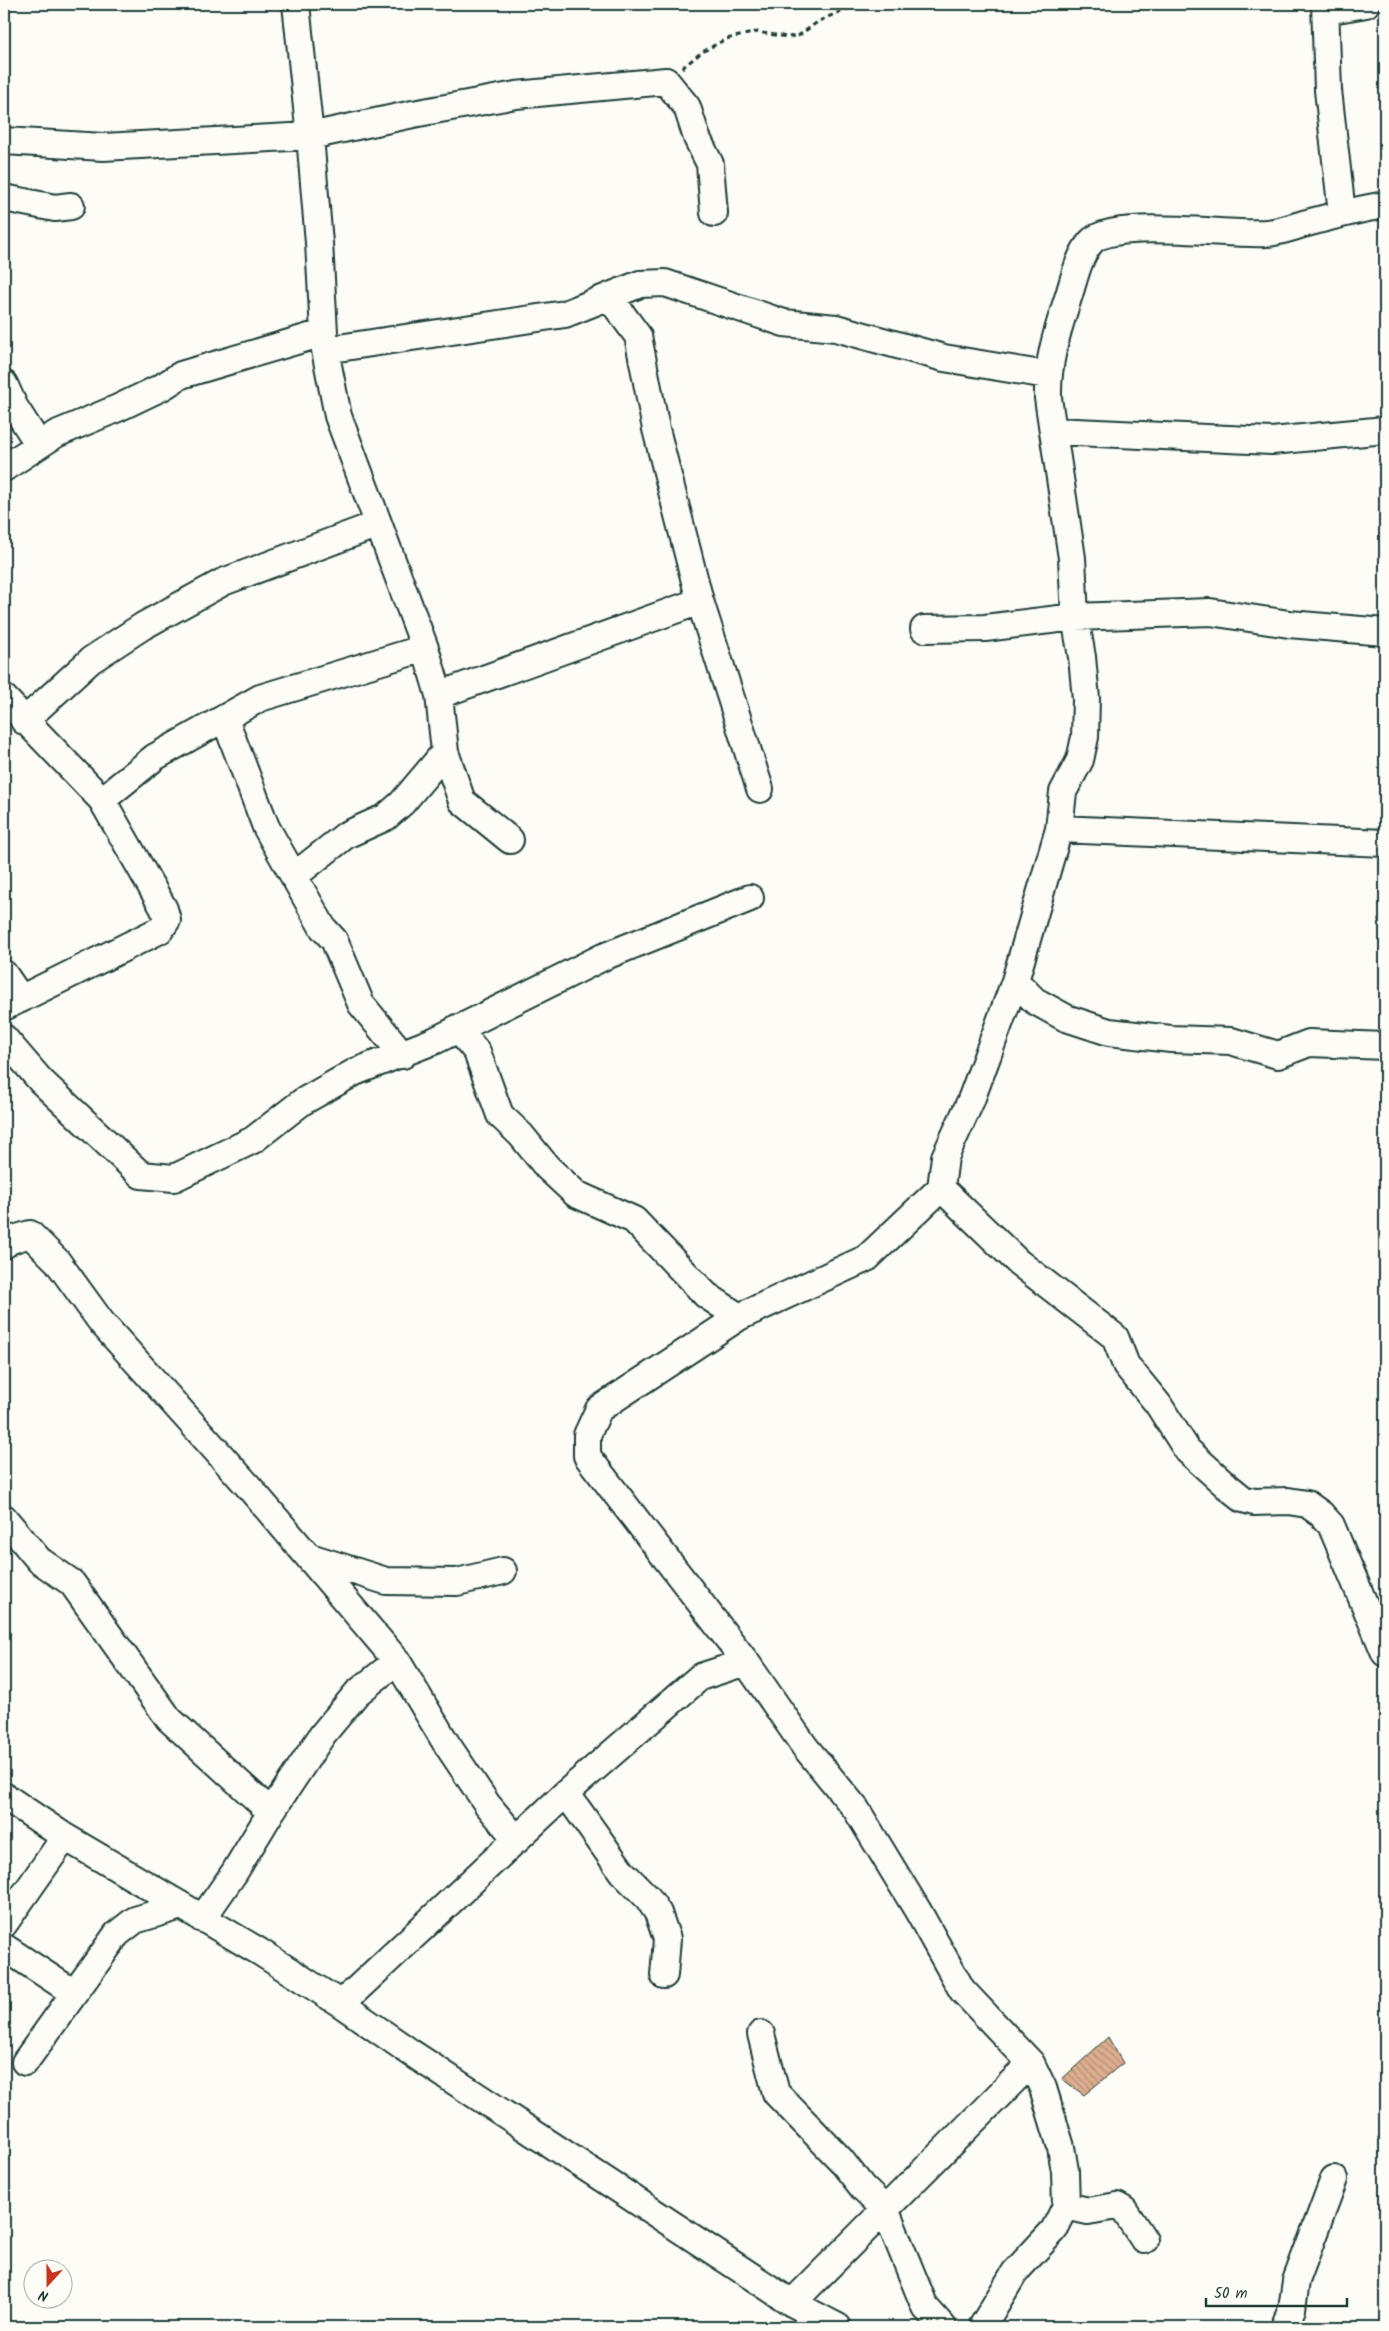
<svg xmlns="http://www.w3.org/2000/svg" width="1389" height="2331" viewBox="0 0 1389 2331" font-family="Kalam,sans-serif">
<defs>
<pattern id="building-back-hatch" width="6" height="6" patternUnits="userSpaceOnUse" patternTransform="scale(1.25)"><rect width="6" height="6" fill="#ddae8f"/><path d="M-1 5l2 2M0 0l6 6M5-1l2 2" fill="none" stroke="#b38f76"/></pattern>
</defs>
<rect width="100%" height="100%" fill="#fdfcf7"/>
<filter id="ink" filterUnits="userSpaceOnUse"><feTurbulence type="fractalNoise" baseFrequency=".02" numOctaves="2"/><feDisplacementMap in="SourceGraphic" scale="10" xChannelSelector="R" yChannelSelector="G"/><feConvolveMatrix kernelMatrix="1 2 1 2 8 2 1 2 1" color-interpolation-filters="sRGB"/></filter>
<g filter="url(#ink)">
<path fill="url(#building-back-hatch)" stroke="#1f3d34" d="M1108,2037L1123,2063L1084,2095L1062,2079Z"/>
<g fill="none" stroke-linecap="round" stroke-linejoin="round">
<defs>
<path id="minor" d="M296,4L310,136L319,243L325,350L338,416L425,648L439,695L445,752L462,801L510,840
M1325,4L1328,90L1342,213
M1326,11L1366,4
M4,141L103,147L310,136L413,114L516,95L666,81L687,107L697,138L710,164L714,213
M4,198L55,208L71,206
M1385,205C1359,209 1333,216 1307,223C1295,226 1280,232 1267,233C1232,236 1112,218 1091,242C1078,257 1074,280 1068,298C1057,332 1047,362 1048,398L1072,558L1075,617L1082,657L1086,699L1085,737L1080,760L1063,792L1059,829L1015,981L971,1100L945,1157L941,1188L1018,1262L1115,1337L1126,1365L1158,1404L1187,1450L1227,1486L1243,1499L1254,1502L1288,1501L1307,1504L1321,1514L1331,1525L1385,1653
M610,298L638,336L656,429L700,601L760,789
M325,350L565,314L640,284L665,283L784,323L836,328L944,358L1047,375
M4,384L14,406L39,445
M1054,431L1272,441L1385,430
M4,468L56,434L118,408L162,387L181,375L323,333
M924,629L985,628L1075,617L1210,612L1289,624L1385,632
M439,695L700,601
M4,698L102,800L164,909L167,920L160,930L4,1007
M225,719L266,827L323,928L334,940L361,1004L403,1055
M24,721L91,660L143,626L223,582L378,524
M102,800L155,757L260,698L425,648
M1059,829L1385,843
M294,876L346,835L386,817L402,803L445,752
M4,974L21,999
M1015,981L1035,1001L1066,1018L1109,1032L1171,1039L1231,1041L1278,1055L1309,1043L1385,1046
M457,1028L477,1052L500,1115L521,1135L547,1167L576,1194L634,1220L706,1295L739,1317
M4,1038L41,1081L141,1175L174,1178L253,1140L302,1102L355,1072L436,1040L603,957L750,898
M941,1188L867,1258L739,1317L599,1409L587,1435V1456L746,1662L805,1747L856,1809L918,1911L962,1990L1031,2063L1043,2088L1061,2147L1065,2171L1066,2206L1054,2230L1015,2272L982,2327
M4,1245L11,1240L30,1234L57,1261L102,1323L249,1487L397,1661L446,1743L487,1804L517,1840
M4,1518L39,1560L72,1583L169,1719L271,1812
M310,1557L386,1581L457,1582L503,1571
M566,1793L622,1872L648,1898L658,1913L667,1939L664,1975
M4,1796L65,1837L260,1952L341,2004L410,2052L792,2303L838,2327
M202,1919L234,1873L271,1812L323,1734L357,1693L397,1661
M4,1924L65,1837
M4,1947L74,1993
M341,2004L566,1793L700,1677L746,1662
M761,2034L776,2093L840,2159L863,2188L885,2209L925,2307L943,2327
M25,2062L117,1934L135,1920L181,1906
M1066,2206L1088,2211L1117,2206L1124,2210L1144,2240
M792,2303L1031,2063
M1284,2327L1292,2309L1296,2281L1334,2179"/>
</defs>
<use href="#minor" stroke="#1f3d34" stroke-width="30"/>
<path stroke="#1f3d34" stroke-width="3" stroke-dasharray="5 4" stroke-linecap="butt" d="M682,68L702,52L726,39L757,32L787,37L798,36L819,21L858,4"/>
<use href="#minor" stroke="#fdfcf7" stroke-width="26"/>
</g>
</g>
<rect width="1389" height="2331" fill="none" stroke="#fdfcf7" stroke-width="20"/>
<rect x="10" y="10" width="1369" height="2311" fill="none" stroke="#1f3d34" stroke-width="2" filter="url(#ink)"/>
<g transform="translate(48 2284) rotate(201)"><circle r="24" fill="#fdfcf7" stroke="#a4b0a9"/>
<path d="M0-4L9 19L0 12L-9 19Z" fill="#c8321e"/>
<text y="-8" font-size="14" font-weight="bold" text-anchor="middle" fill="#1f3d34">N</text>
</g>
<path d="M1206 2298v8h141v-8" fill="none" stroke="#1f3d34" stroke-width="2.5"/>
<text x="1214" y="2298" font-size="15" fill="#1f3d34" stroke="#fdfcf7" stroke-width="4" paint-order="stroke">50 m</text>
</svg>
